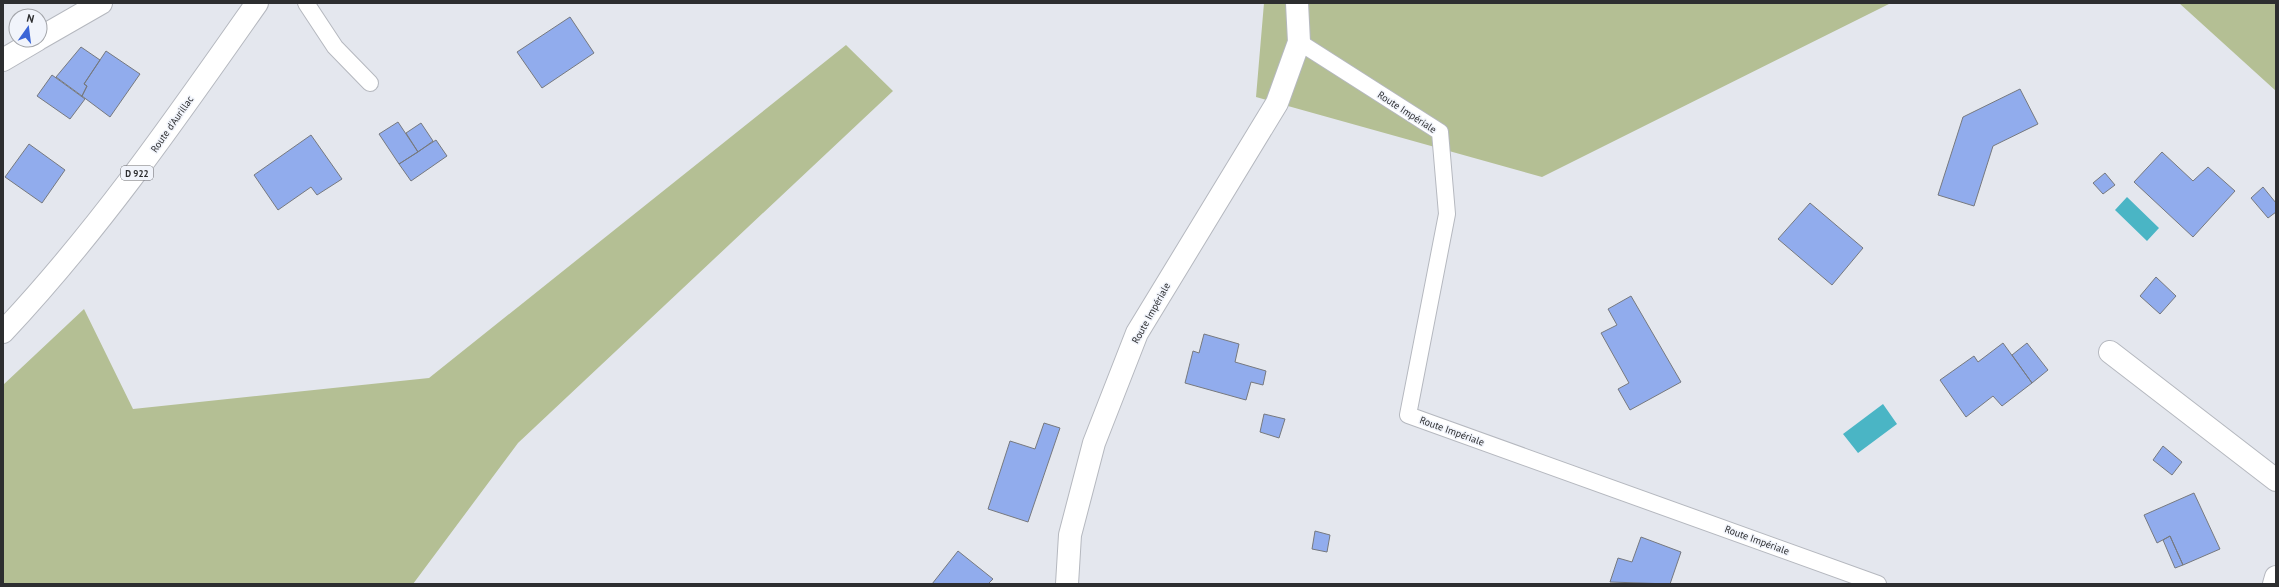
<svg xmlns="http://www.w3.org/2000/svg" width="2279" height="587" viewBox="0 0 2279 587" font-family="'PT Sans',sans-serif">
<rect width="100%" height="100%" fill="#e4e7ee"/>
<path fill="#b4bf94" d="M1264,3H1891L1542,177L1256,97Z
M2179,3H2276V91Z
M846,45L893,91L518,443L413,584H3V385L84,309L133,409L429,378Z"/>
<path fill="#4ab5c5" d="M2127,197L2159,228L2147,241L2115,210Z
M1883,404L1897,424L1858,453L1843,434Z"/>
<path fill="#91aced" stroke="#76797f" d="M570,17L594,53L542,88L517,52Z
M81,47L100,60L84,84L87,86L82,96L56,77Z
M106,51L140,74L110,117L82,96L87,86L84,84Z
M52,75L85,99L70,119L37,96Z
M2020,89L2038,124L1993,146L1974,206L1938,195L1963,117Z
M398,122L418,152L399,164L379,134Z
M421,123L433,141L418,152L406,133Z
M311,135L342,179L317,195L311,187L278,210L254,175Z
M436,140L447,156L411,181L399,164Z
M29,144L65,170L42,203L5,177Z
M2162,152L2193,181L2208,167L2235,191L2193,237L2134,182Z
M2105,173L2115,185L2103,194L2093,183Z
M2263,187L2276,203V212L2268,218L2251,198Z
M1810,203L1863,248L1832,285L1778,239Z
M2156,277L2176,296L2160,314L2140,296Z
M1631,296L1681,382L1630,410L1618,389L1629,383L1601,333L1617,325L1608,309Z
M1204,334L1239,344L1235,362L1266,371L1263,385L1251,382L1246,400L1185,383L1193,351L1199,353Z
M2003,343L2032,383L2002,406L1993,396L1966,417L1940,380L1974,356L1978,362Z
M2027,343L2048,370L2032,383L2012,355Z
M1264,414L1285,419L1279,438L1260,432Z
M1044,423L1060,428L1028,522L988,509L1010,441L1035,449Z
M2163,446L2182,462L2172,475L2153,460Z
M2194,493L2220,549L2183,565L2170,536L2157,543L2144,515Z
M1315,531L1330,535L1327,552L1312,549Z
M2170,536L2183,565L2175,568L2163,540Z
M1641,537L1681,552L1670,584L1610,582L1618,558L1632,562Z
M958,551L993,579L988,584H932Z"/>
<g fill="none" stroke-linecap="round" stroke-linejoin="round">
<defs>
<path id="service" d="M306,3L335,47L370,83
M1299,42L1440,132L1447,214L1408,415L1878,584"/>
<path id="minor" d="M40,38L101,3
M3,60L37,40
M2110,352L2276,480
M2274,584L2276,577"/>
<path id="tertiary" d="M1067,584L1070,535L1094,443L1137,333L1277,103L1299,42L1297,3"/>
<path id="primary" d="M3,332C99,230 177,117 257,3"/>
</defs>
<use href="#service" stroke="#b5b8bf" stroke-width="18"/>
<use href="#minor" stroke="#b5b8bf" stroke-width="24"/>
<use href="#tertiary" stroke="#b5b8bf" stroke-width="24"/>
<use href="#primary" stroke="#b5b8bf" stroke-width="24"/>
<use href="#service" stroke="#fff" stroke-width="16"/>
<use href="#minor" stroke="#fff" stroke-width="22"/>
<use href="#tertiary" stroke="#fff" stroke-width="22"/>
<use href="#primary" stroke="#fff" stroke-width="22"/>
</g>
<g text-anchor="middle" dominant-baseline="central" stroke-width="3" stroke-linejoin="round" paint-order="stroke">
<rect fill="#f1f4fb" stroke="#68696d" stroke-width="1" x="121" y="166" width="32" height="14" rx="3"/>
<g font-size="9" font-weight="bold" fill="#2d2e30">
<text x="137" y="173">D 922</text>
</g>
<g font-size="10" fill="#2d2e30" stroke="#f1f4fb">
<text transform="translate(1407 112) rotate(33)">Route Impériale</text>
<text transform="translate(172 124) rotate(-55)">Route d'Aurillac</text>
<text transform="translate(1151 313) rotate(-61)">Route Impériale</text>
<text transform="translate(1452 431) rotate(20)">Route Impériale</text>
<text transform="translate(1757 540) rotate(20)">Route Impériale</text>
</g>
</g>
<rect width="2279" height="587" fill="none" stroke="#2d2e30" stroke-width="8"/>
<g transform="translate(28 28) rotate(14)"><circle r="19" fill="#f1f4fb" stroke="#a3a5aa"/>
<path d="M0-3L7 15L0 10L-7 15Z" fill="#3b65d6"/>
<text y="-6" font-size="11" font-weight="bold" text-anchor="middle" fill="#2d2e30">N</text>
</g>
</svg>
